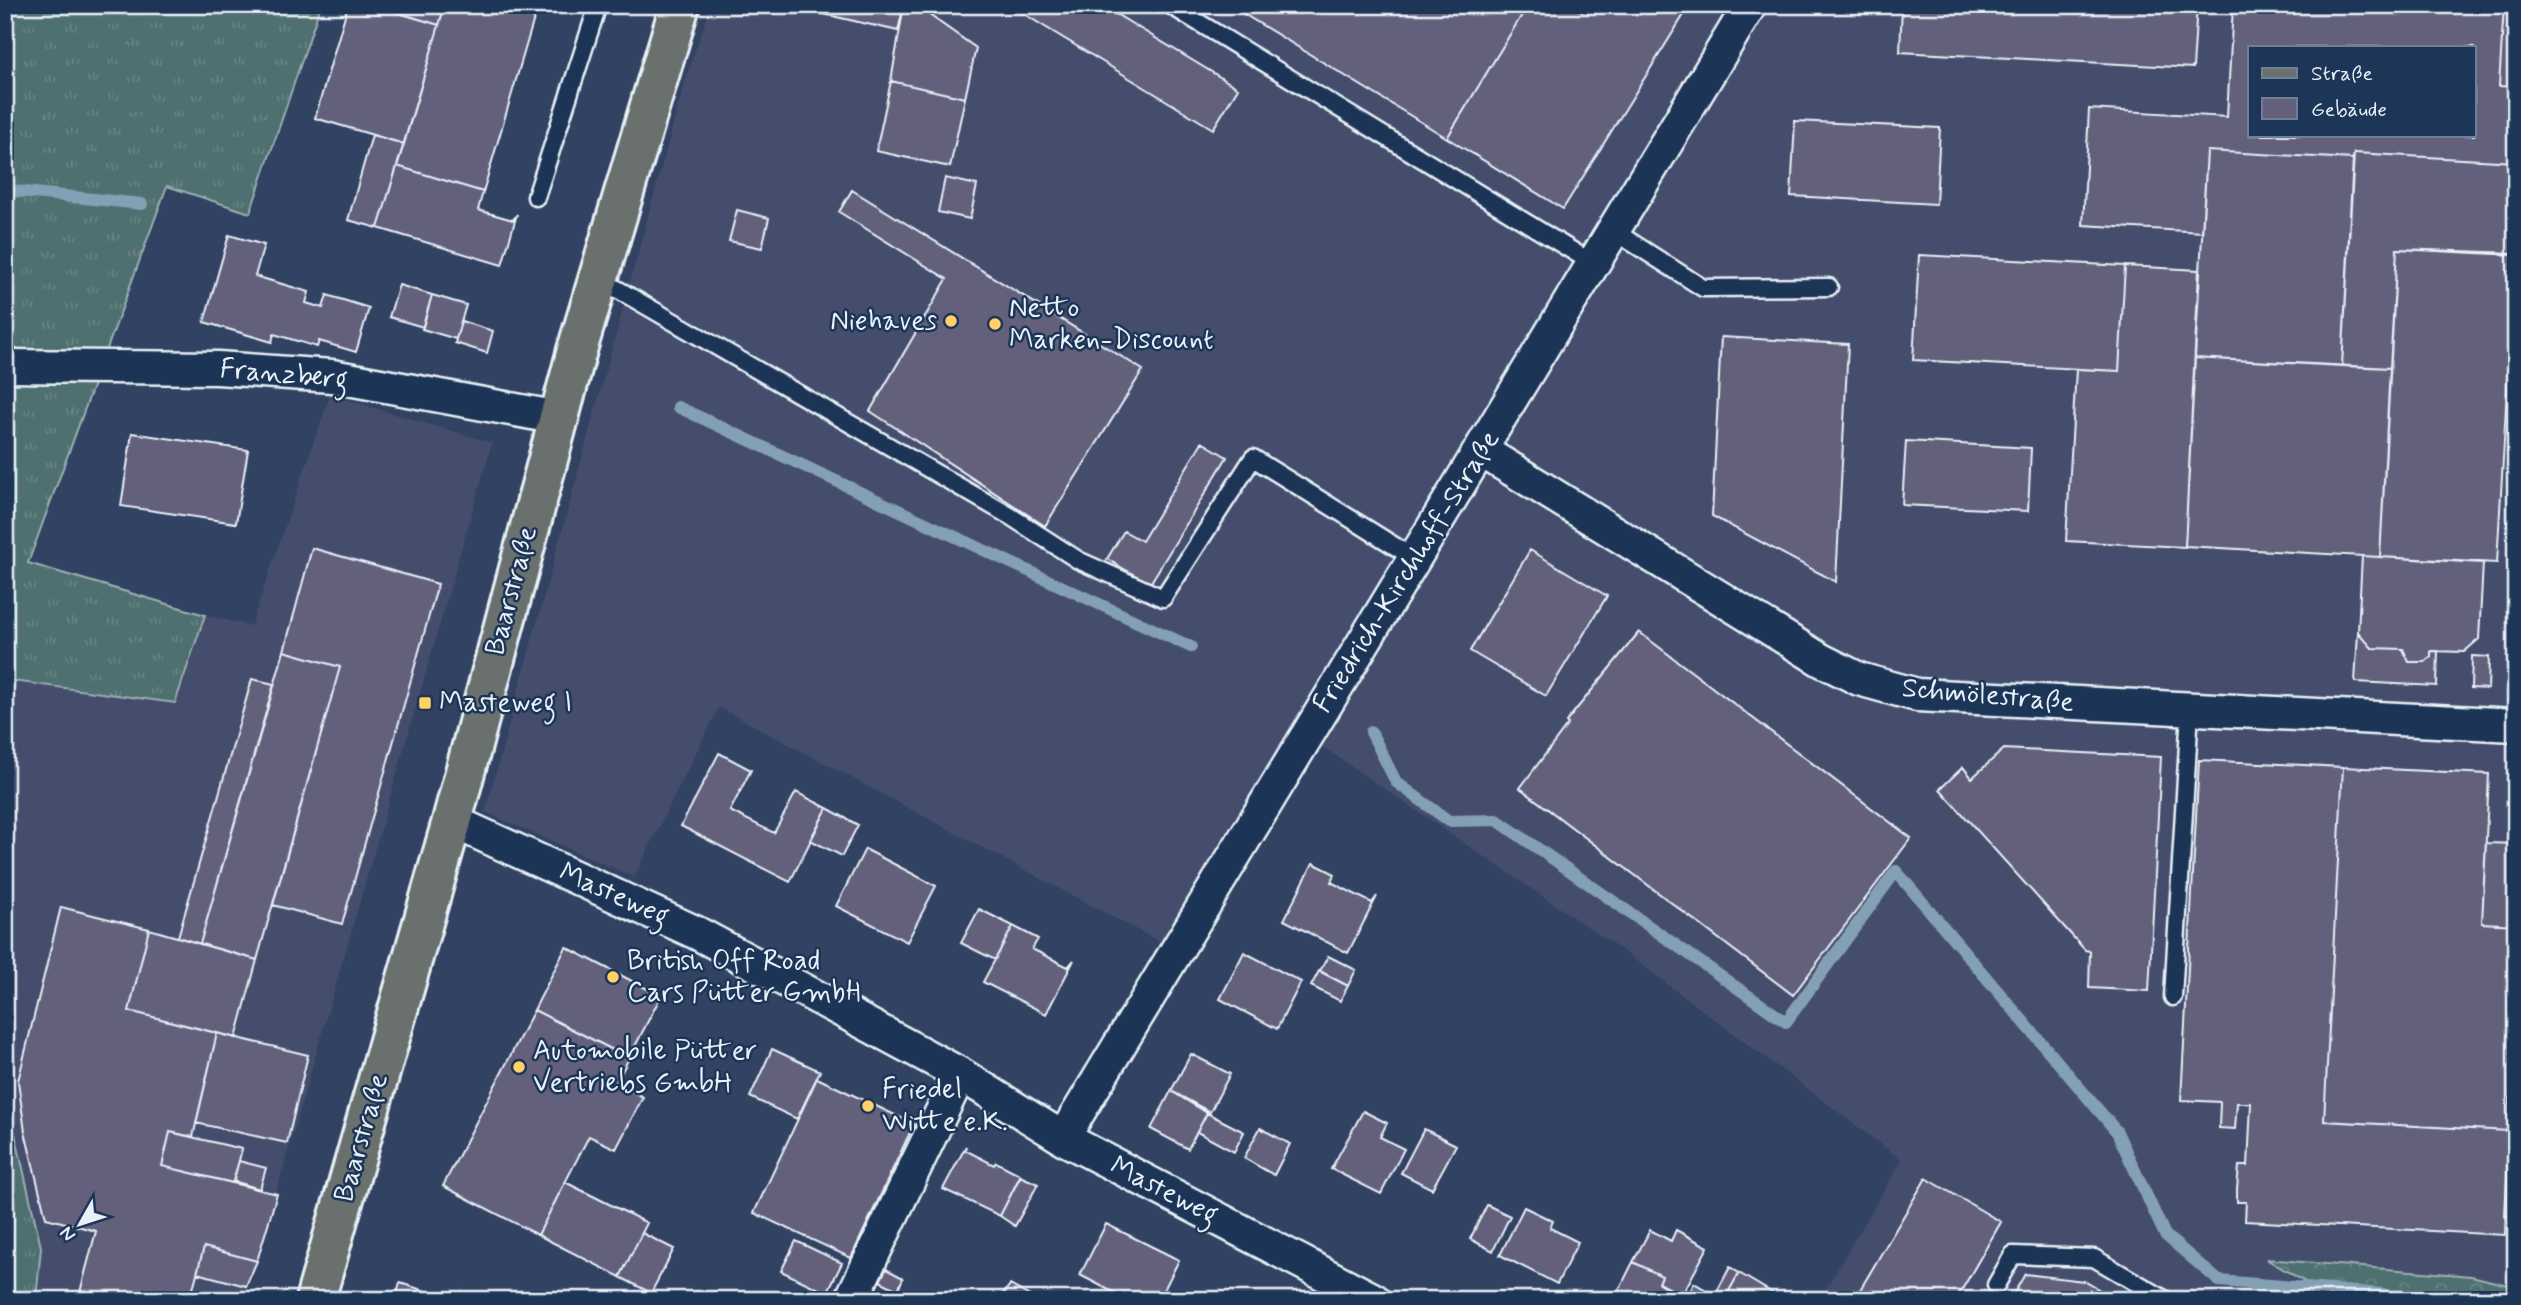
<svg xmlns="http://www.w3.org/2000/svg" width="2521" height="1305" viewBox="0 0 2521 1305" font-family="Mynerve,sans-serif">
<defs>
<pattern id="grass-tufts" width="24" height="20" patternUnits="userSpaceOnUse" patternTransform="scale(1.75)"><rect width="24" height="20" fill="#506f6f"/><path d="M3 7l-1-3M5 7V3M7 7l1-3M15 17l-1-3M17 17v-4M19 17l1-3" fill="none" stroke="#698484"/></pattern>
<pattern id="forest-crowns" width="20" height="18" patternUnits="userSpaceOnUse" patternTransform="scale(1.75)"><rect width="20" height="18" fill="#506f6f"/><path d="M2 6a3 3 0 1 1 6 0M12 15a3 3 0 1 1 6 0" fill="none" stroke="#698484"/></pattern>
</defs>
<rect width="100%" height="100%" fill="#324262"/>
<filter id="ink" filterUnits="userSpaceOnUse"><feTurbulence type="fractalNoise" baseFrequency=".0143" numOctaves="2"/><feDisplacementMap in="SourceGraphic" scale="14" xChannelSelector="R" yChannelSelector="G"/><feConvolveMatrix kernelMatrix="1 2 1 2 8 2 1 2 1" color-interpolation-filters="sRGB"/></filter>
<g filter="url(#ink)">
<path fill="#444e6d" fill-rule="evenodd" d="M711,5H2516V1287L2471,1276L2268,1260L2336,1300H1819L1902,1160L1623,951L1295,728L1167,946L719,707L634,877L485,812L687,74ZM2250,47H2474V135H2250Z
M330,395L492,443L245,1300H36L41,1247L5,1090V680L175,703L205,615L251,626Z"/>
<path fill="url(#grass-tufts)" stroke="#9cb0b4" stroke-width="2" d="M5,5L320,7L250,213L167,186L28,563L205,615L175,703L5,680Z
M5,1090L41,1247L36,1300H5Z"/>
<path fill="url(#forest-crowns)" stroke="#9cb0b4" stroke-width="2" d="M2266,1259L2471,1276L2516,1287V1300H2336Z"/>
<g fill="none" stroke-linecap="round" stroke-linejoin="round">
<path stroke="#84a0b5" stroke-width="12" d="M5,190L142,204
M678,407L1191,647
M1371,732L1396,782L1449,821L1497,820L1786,1022L1896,871L2117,1132L2165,1235L2219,1281L2383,1294L2388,1300
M5,1195L9,1209L7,1300"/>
</g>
<path fill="#64607c" stroke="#e8f1f8" stroke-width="2" fill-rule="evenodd" d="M348,5H373L439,25L404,144L315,118Z
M405,5H445L439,25L402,14Z
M445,5H538L483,192L397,166Z
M784,5H904L898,31Z
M904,5H915L976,48L965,98L891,81Z
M1009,5H1101L1238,88L1213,129Z
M1229,5H1528L1447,138Z
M1528,5H1570L1582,12L1586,5H1690L1563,209L1447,138Z
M1902,5H2197L2193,68L1900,52Z
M2233,5H2504L2499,86L2516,87V162L2354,153L2353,159L2207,151L2202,232L2083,225L2089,109L2227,117ZM2250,47H2474V135H2250Z
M2504,5H2516V87L2499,86Z
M891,81L965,98L950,167L876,151Z
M1795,121L1940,128L1936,204L1791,196Z
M372,135L404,144L378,228L348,220Z
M2207,151L2353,159L2342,366L2195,358Z
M2354,153L2516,162L2514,255L2397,249L2390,368L2342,366Z
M397,166L483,192L478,210L513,220L517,214L502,265L378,228Z
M945,178L977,185L970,219L938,212Z
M852,190L1143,370L1045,526L870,411L947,279L839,212Z
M737,210L769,218L762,248L729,241Z
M229,235L264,245L255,276L309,292L306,303L323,308L327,295L369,308L356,352L319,341L317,347L274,334L272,342L204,322Z
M2397,249L2516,253V355H2509L2497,563L2380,557Z
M1919,255L2125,266L2119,371L1913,360Z
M2125,266L2199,270L2185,547L2066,541L2076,369L2119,371Z
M399,285L432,295L423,327L389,317Z
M432,295L466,305L456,339L422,329Z
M461,321L493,331L487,353L455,343Z
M1721,337L1848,344L1836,582L1712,516Z
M2195,358L2390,368L2380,557L2185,546Z
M132,433L248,450L236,523L121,506Z
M1906,441L2031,448L2028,511L1902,505Z
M1202,442L1227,457L1150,584L1107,559L1124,531L1142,541Z
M312,548L438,584L342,924L273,905L340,667L284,651Z
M1530,550L1607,596L1546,696L1470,651Z
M2362,556L2483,563L2479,639L2464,652L2431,651V657L2425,662H2409L2403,649L2372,648L2358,632Z
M1639,632L1911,838L1793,995L1520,788L1568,724L1566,722Z
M2358,632L2372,648L2403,649L2409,662H2425L2431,657V651H2438L2437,686L2355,682Z
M284,651L340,667L257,960L200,944Z
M2472,656L2489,657L2488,689L2471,688Z
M252,679L274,684L200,944L178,937Z
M2004,749L2161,757L2149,991L2089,988L2090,951L2085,950L1940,789L1963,767L1972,778Z
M719,753L751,770L730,811L774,833L796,792L827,808L790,882L681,826Z
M2199,760L2343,767L2324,1121L2509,1131L2505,1235L2245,1221L2246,1202H2237V1189L2239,1166H2248L2251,1103H2237L2235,1129L2219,1128L2220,1102L2181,1100Z
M2343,767L2489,774L2482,923L2516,925L2509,1131L2324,1121Z
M827,808L858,825L842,856L810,840Z
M2486,843L2516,844V925L2482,923Z
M865,849L936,886L907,942L836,906Z
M1313,863L1335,874L1331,882L1372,903L1377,896L1348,953L1284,920Z
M61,907L149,929L129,1011L217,1033L193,1137L170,1132L162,1166L277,1194L257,1261L204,1247L190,1300H78L96,1231L46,1218L25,1132L18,1081Z
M979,909L1013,926L995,960L961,943Z
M1013,926L1038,939L1032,949L1068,967L1074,960L1046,1014L983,982Z
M149,929L257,960L236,1038L129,1011Z
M566,947L661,996L629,1058L534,1010Z
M1244,952L1301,982L1277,1029L1220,999Z
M1328,956L1356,970L1348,986L1320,971Z
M1319,971L1348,986L1340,1001L1311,986Z
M2516,1001V1216H2505Z
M534,1010L629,1058L616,1083L643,1097L616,1149L589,1136L538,1235L443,1186Z
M217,1033L308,1055L287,1143L196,1123Z
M772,1049L820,1071L797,1119L750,1097Z
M1191,1054L1230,1074L1209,1114L1171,1091Z
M817,1078L914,1124L851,1258L754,1213Z
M1171,1091L1208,1111L1188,1149L1151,1129Z
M1363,1111L1387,1123L1380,1137L1404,1149L1381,1194L1331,1169Z
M1207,1113L1244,1132L1234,1152L1197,1132Z
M1260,1128L1290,1144L1274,1175L1244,1158Z
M1424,1129L1456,1145L1432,1189L1401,1173Z
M170,1132L242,1149L233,1183L162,1166Z
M966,1146L965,1150L994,1165L996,1162L1021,1175L1000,1216L943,1189Z
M239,1161L266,1168L260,1189L233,1181Z
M1020,1176L1038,1184L1015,1226L1000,1216Z
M1926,1178L2001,1222L1956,1300H1854Z
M565,1182L647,1223L620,1277L538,1235Z
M1487,1205L1510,1216L1493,1251L1470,1239Z
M1524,1207L1553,1221L1550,1228L1578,1242L1557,1284L1500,1255Z
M1106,1224L1179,1260L1159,1300H1128L1080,1275Z
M1650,1230L1671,1241L1676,1230L1708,1247L1682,1295L1659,1283L1662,1276L1633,1262Z
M642,1233L674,1249L651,1293L620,1277Z
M796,1241L842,1263L827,1293L781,1271Z
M204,1247L257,1261L246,1286L197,1273Z
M1633,1262L1662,1276L1659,1283L1687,1300H1614Z
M1730,1267L1739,1273L1724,1300H1687L1694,1283L1715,1295Z
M886,1269L903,1278L898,1290L880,1281Z
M1739,1273L1784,1300H1724Z
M2025,1274L2084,1281L2117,1300H2010Z
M400,1283L454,1300H395Z
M1010,1285L1037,1300H998Z"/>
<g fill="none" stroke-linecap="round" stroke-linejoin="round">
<defs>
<path id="lane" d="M1170,5L1594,264
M536,197L598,5
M1614,231L1703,288L1829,287
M598,278L1010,516L1078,560L1163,598L1253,458L1414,558
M2173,997L2190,710
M1996,1285L2013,1255L2094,1258L2166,1300"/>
<path id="street" d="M5,366L218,368L332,376L559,418
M1482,451L1821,660L1859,679L1917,695L2516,725
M452,821L697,933L960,1074L1063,1138L1374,1300
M1063,1138L1750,5
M851,1300L960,1074"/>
<path id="primary" d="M315,1300L452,821L577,350L680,5"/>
</defs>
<use href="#lane" stroke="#e8f1f8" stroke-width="21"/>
<use href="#street" stroke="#e8f1f8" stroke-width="37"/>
<use href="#primary" stroke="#e8f1f8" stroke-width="44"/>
<use href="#lane" stroke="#1d3557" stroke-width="16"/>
<use href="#street" stroke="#1d3557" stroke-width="32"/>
<use href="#primary" stroke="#6b706d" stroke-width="38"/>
</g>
</g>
<g fill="#ffd166" stroke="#1d3557" stroke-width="2.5">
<circle cx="951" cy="321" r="7"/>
<circle cx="995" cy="324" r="7"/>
<rect x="418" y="696" width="14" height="14" rx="3.5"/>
<circle cx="613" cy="977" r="7"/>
<circle cx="519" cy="1067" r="7"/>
<circle cx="868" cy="1106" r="7"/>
</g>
<g text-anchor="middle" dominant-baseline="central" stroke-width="5" stroke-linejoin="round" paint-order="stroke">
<g font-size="28" fill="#e8f1f8" stroke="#1d3557" text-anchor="start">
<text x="1009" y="308">Netto<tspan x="1009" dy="32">Marken-Discount</tspan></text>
<text x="937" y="321" text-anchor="end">Niehaves</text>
<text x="439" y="703">Masteweg I</text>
<text x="627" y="961">British Off Road<tspan x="627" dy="32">Cars Pütter GmbH</tspan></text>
<text x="533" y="1051">Automobile Pütter<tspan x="533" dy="32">Vertriebs GmbH</tspan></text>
<text x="882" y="1090">Friedel<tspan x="882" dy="32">Witte e.K.</tspan></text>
</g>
<g font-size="28" fill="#e8f1f8" stroke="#1d3557">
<text transform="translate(284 375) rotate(5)">Franzberg</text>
<text transform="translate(1407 572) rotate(-58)">Friedrich-Kirchhoff-Straße</text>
<text transform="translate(512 591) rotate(-75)">Baarstraße</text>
<text transform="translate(1988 696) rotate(5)">Schmölestraße</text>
<text transform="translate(614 895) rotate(24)">Masteweg</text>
<text transform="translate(362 1138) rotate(-74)">Baarstraße</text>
<text transform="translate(1164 1191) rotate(27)">Masteweg</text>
</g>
</g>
<rect width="2521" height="1305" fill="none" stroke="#1d3557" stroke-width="28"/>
<rect x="14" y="14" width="2493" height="1277" fill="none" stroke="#e8f1f8" stroke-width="2.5" filter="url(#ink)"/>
<rect x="2248" y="46" width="228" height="91" fill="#1d3557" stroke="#6e8097" stroke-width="2"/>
<rect x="2262" y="68" width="35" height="10" fill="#6b706d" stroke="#6e8097" stroke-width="2"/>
<text x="2311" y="80" font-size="21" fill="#e8f1f8">Straße</text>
<rect x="2262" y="98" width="35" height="21" fill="#64607c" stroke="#6e8097" stroke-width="2"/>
<text x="2311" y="116" font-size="21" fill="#e8f1f8">Gebäude</text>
<g transform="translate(80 1224) rotate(231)" stroke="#1d3557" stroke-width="5" paint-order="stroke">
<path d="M0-5L12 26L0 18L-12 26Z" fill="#e8f1f8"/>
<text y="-10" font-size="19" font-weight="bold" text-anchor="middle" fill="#e8f1f8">N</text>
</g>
</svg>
